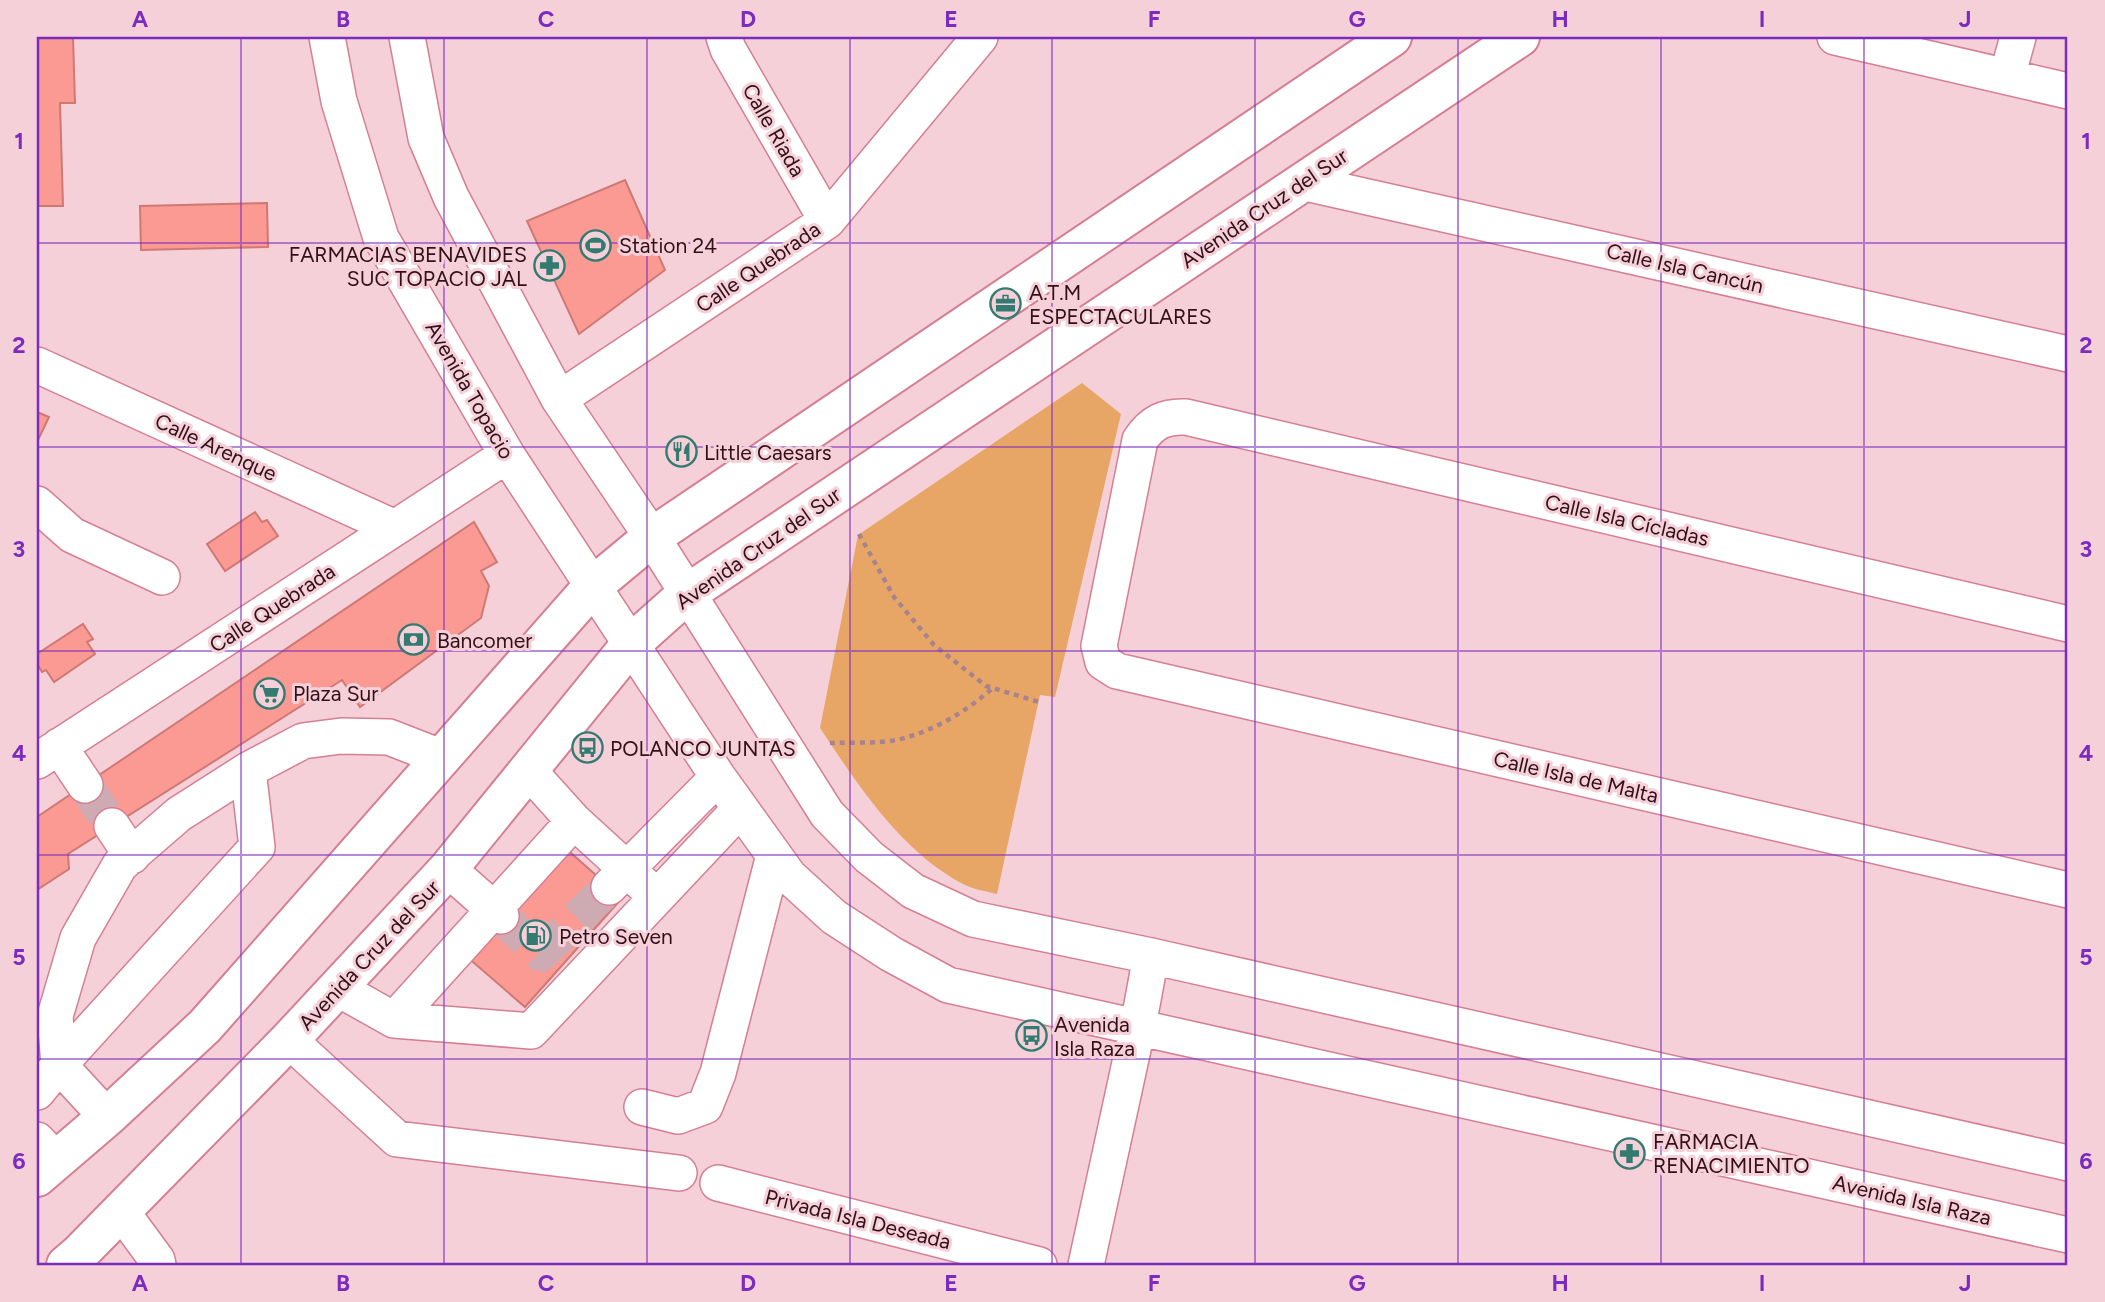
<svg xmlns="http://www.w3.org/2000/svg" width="2105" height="1302" viewBox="0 0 2105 1302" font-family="Figtree,sans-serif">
<rect width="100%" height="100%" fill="#f5d0d8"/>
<path fill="#e8a666" d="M1082,383L1121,414L1055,697L1040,695L997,894C985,891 971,889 961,883C899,849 858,785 820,728L858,535Z"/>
<path fill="#fb9a93" stroke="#ce7974" stroke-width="2" d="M37,37H73L75,103H60L63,206H37Z
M625,180L665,270L579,334L527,221Z
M267,203L268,247L141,250L140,206Z
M37,412L49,417L37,442Z
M255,512L262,522L267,520L278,536L225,571L207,544Z
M474,522L497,562L481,571L489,586L481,618L360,707L342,680L68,854L69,869L37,890V817Z
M83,624L93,639L87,642L95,654L54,682L46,670L42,672L37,664V654Z
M563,846L622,898L525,1007L466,956Z"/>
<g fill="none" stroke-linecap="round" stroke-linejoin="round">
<path stroke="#ceaab2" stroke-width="35" stroke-dasharray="35 18" stroke-linecap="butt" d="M85,785L112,826
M501,916L541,954L609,887"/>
<defs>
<path id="minor" d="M327,37L339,101L381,238L507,455L718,777L789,876L834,917L891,954L948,985L2068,1235
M407,37L426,138L451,197L559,399L652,537L827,814L869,857L913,891L973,919L1151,956L2068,1163
M724,37L728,49L827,221
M1835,37L2068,91
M2007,77L2018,37
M1301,182L2068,354
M37,365L395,528
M559,399L827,221L980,37
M37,504L72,535L162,577
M2068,624L1186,417C1165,416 1152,422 1140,440L1099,646L1103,662L1117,671L2068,890
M59,746L85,785
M37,761L507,455
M528,770L574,821L657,897
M112,826L132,856
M448,869L501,916
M609,887L718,777
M337,988L394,1020L531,1031L740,809
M394,1020L574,821
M289,1040L397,1139L679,1173
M37,1092L59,1065L55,1016L78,938L120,865L179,814L248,770L303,741L341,736L389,737L443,758
M642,1107L678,1116L705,1106L718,1073L774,855
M107,1117L59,1065L257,847L248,770
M37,1140L57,1161
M718,1183L1039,1265
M121,1211L157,1260L158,1265
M1086,1265L1138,1026L1151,956"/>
<path id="major" d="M37,1177L107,1117L205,1026L593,586L652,537L1392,37
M66,1265L79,1254L289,1040L448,869L631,644L688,593L1520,37"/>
</defs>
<use href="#minor" stroke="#d47f94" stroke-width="38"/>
<use href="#major" stroke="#d47f94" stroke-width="42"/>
<path stroke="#a7848d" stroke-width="4.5" stroke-dasharray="5 5" stroke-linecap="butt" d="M859,534L894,597L934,645L986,686L1039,702
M830,743C851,742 875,744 896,740C933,732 965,712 993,688"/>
<use href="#minor" stroke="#fff" stroke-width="35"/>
<use href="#major" stroke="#fff" stroke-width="38"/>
</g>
<path fill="none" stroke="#7b2cbf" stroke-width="2" stroke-opacity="0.55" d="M241,37V1265M444,37V1265M647,37V1265M850,37V1265M1052,37V1265M1255,37V1265M1458,37V1265M1661,37V1265M1864,37V1265M37,243H2068M37,447H2068M37,651H2068M37,855H2068M37,1059H2068"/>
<defs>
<symbol id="stadium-ring" viewBox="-11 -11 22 22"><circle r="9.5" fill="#f5d0d8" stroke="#337a71" stroke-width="1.5"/><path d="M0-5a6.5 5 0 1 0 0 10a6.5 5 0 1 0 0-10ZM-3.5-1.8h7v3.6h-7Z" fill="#337a71"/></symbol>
<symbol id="pharmacy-ring" viewBox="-11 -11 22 22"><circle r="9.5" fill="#f5d0d8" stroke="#337a71" stroke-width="1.5"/><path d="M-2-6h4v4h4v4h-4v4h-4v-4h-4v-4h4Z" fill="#337a71"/></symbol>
<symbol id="office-ring" viewBox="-11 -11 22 22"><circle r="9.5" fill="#f5d0d8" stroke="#337a71" stroke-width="1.5"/><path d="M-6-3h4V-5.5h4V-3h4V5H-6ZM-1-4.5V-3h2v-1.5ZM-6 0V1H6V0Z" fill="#337a71"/></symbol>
<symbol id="restaurant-ring" viewBox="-11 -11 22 22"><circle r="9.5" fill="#f5d0d8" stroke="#337a71" stroke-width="1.5"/><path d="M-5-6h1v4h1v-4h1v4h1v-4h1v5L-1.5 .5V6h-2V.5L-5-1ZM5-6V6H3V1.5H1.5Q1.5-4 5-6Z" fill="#337a71"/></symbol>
<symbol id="bank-ring" viewBox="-11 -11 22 22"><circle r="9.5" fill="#f5d0d8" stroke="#337a71" stroke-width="1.5"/><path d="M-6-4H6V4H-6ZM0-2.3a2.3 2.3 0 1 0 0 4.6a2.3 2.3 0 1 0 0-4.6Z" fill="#337a71"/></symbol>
<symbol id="supermarket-ring" viewBox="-11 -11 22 22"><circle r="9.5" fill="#f5d0d8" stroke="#337a71" stroke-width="1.5"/><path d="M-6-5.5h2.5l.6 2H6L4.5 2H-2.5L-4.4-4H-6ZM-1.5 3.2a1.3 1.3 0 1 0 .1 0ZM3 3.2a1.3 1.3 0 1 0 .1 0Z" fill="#337a71"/></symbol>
<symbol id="bus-ring" viewBox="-11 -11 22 22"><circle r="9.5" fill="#f5d0d8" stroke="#337a71" stroke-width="1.5"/><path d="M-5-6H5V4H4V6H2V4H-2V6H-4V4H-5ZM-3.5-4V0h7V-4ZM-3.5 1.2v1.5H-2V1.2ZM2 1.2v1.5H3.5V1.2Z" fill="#337a71"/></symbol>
<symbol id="fuel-ring" viewBox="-11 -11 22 22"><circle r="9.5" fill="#f5d0d8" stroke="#337a71" stroke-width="1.5"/><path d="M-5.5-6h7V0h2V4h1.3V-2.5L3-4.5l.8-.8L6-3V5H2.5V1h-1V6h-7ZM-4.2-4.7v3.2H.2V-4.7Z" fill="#337a71"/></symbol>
</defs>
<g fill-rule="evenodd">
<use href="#stadium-ring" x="578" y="228" width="35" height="35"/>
<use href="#pharmacy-ring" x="532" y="248" width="35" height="35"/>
<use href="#office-ring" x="988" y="286" width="35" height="35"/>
<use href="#restaurant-ring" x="664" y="434" width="35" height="35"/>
<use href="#bank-ring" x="396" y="622" width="35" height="35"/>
<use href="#supermarket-ring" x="252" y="676" width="35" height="35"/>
<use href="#bus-ring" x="570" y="730" width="35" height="35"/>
<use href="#fuel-ring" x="518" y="918" width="35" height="35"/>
<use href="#bus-ring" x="1014" y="1018" width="35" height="35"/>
<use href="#pharmacy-ring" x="1612" y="1136" width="35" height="35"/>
</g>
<g text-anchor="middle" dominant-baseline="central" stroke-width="6" stroke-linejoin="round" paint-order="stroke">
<g font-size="21" fill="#31101a" stroke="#f5d0d8">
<text transform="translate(774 130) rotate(60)">Calle Riada</text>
<text transform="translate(1264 208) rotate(-34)">Avenida Cruz del Sur</text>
<text transform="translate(758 267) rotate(-34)">Calle Quebrada</text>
<text transform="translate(1685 268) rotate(13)">Calle Isla Cancún</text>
<text transform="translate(470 390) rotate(60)">Avenida Topacio</text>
<text transform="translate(216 447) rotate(25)">Calle Arenque</text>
<text transform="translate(1627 520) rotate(13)">Calle Isla Cícladas</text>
<text transform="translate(758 548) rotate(-35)">Avenida Cruz del Sur</text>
<text transform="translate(272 608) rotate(-33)">Calle Quebrada</text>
<text transform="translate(1576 777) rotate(13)">Calle Isla de Malta</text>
<text transform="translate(369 955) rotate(-47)">Avenida Cruz del Sur</text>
<text transform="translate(1912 1200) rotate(13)">Avenida Isla Raza</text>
<text transform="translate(858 1219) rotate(14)">Privada Isla Deseada</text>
</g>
<g font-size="21" fill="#31101a" stroke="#f5d0d8" text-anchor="start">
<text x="619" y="245">Station 24</text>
<text x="527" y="254" text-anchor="end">FARMACIAS BENAVIDES<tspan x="527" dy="24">SUC TOPACIO JAL</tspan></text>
<text x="1029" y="292">A.T.M<tspan x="1029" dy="24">ESPECTACULARES</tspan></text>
<text x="704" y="452">Little Caesars</text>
<text x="437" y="640">Bancomer</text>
<text x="293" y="693">Plaza Sur</text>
<text x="610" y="748">POLANCO JUNTAS</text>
<text x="559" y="936">Petro Seven</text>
<text x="1054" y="1024">Avenida<tspan x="1054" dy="24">Isla Raza</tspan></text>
<text x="1653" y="1141">FARMACIA<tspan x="1653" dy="24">RENACIMIENTO</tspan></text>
</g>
</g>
<rect width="2105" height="1302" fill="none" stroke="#f5d0d8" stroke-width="77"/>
<rect x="38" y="38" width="2028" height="1226" fill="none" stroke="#7b2cbf" stroke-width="2.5"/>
<g font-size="23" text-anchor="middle" font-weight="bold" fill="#7b2cbf">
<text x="140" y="27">A</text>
<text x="343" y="27">B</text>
<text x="546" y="27">C</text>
<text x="748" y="27">D</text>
<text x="951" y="27">E</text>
<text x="1154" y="27">F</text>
<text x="1357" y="27">G</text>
<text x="1560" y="27">H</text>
<text x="1762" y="27">I</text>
<text x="1965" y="27">J</text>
<text x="19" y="149">1</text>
<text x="2086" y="149">1</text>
<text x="19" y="353">2</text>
<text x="2086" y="353">2</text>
<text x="19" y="557">3</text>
<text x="2086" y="557">3</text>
<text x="19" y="761">4</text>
<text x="2086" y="761">4</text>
<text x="19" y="965">5</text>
<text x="2086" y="965">5</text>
<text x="19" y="1169">6</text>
<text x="2086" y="1169">6</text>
<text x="140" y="1291">A</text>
<text x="343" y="1291">B</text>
<text x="546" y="1291">C</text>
<text x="748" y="1291">D</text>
<text x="951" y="1291">E</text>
<text x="1154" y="1291">F</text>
<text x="1357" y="1291">G</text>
<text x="1560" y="1291">H</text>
<text x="1762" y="1291">I</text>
<text x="1965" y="1291">J</text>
</g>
</svg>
